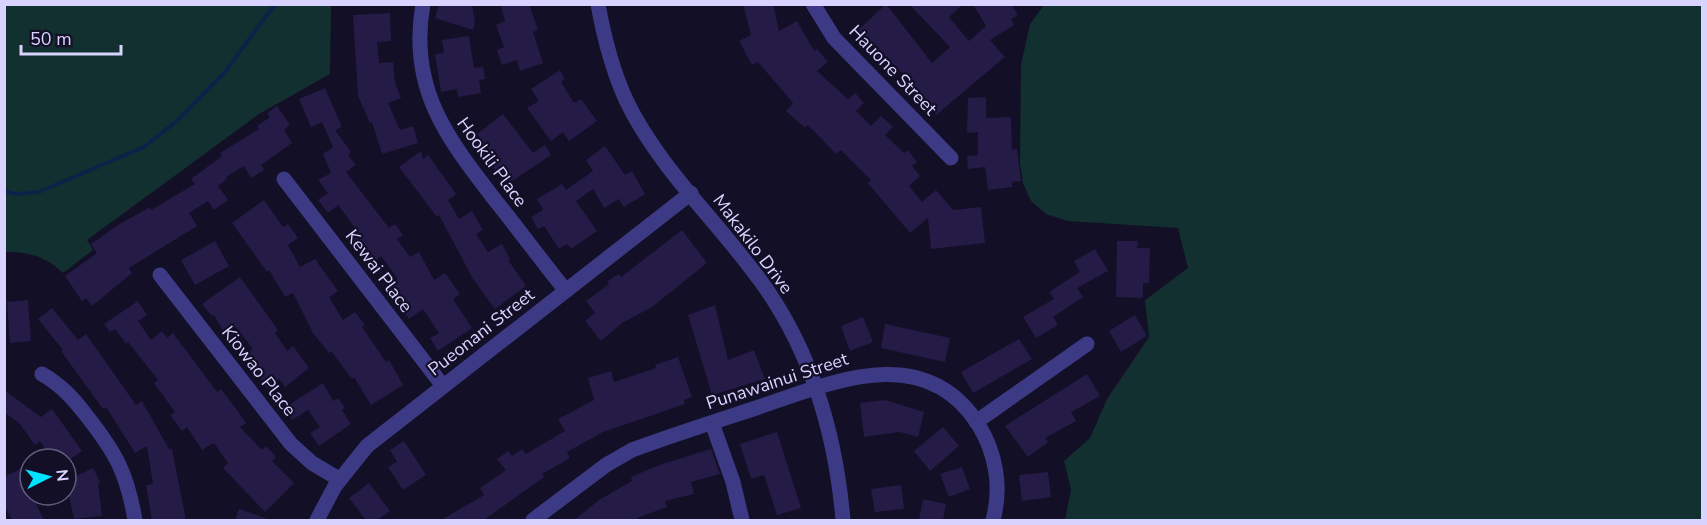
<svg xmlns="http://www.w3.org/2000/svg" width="1707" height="525" viewBox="0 0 1707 525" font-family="'Nunito Sans',sans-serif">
<rect width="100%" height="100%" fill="#130f26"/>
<path fill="#12302f" d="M5,4L331,5L330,74L259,114L87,240L93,250L63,273C47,257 27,251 5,252Z
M1044,5H1702V520H1065L1071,490L1064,461L1090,438L1107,399L1149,337L1145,300L1188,268L1178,228L1068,221L1046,214L1031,201L1023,183L1020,163L1021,65L1030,24Z"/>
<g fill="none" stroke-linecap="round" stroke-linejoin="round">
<path stroke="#0c2248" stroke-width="4" d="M4,191L16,194L39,192L144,147L178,120L225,72L275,4"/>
</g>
<path fill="#241b47" d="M439,4H472L475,22L473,30L435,18Z
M508,4H529L538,30L533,32L543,63L520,71L517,60L502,65L497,50L504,47L496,25L505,21L501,7Z
M743,4H773L779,31L797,21L814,51L817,49L828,62L817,71L848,99L855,93L864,103L856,111L871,126L881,116L893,127L885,135L904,153L908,150L917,162L912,166L920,176L909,186L922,202L936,190L953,210L981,207L985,243L931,249L928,218L910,233L868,183L871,180L841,150L836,154L808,125L805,128L786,111L793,103L758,62L752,65L739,41L751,35Z
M886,4L932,63L950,47L909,4H963L949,17L969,41L986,26L973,4H1011L1018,15L1011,19L1014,25L990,40L1005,57L936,115L912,83L889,60L883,64L855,33Z
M390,13L391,41L377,42L379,63L393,62L395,83L401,98L388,103L400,130L413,126L418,143L382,154L372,122L370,123L358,96L353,15Z
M469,36L474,68L483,67L485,79L479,80L481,93L458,97L457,89L441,92L435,54L444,53L442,40Z
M560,70L565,79L561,82L574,103L581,99L597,121L569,141L563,132L551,141L527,108L539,101L531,89Z
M325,88L342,127L335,130L351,152L348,155L356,165L346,172L389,228L395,224L403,235L397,239L410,257L419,252L434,280L445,273L460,294L453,299L472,328L438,351L430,338L439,333L423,309L409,319L394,297L387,285L398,279L381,256L368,266L349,234L356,229L338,205L328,213L318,200L328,193L318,180L331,173L323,154L333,147L322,122L311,127L299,99Z
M986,97V118L1011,117L1012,150L1017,149L1021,181L1012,182V187L988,190L985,167L968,169L967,156L978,155V132L967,133L968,98Z
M277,106L290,125L284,130L292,143L261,165L264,170L251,178L244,166L226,177L227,179L218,186L228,200L214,210L208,201L189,213L197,226L129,268L132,273L92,306L86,298L82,301L65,276L97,253L91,244L118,225L150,207L151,210L195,184L191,179L222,156L220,153L259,129L257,126L270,117L267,113Z
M503,114L533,153L545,145L551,155L506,185L476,144L482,140L477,134Z
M605,146L625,175L632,171L645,194L624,207L619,199L604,208L593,189L576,201L597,231L571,249L567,244L559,249L544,226L538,229L531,217L543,210L537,199L562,184L566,190L593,171L586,160Z
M421,151L423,159L428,155L456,194L448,200L459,219L472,211L483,230L476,234L488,252L502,244L510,259L508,260L526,286L495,309L473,279L439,215L437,217L399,167Z
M264,200L283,227L288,224L298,238L288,245L300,267L315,259L338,291L329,297L343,320L355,312L365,325L362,327L386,362L389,360L403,385L371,405L354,377L352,379L331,351L329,353L313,333L293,293L285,297L269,270L267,272L232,223Z
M682,230L707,263L652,307L622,323L601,341L585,321L595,313L586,301L609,284L607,281L619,274L621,277Z
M215,241L229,266L195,285L181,260Z
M1117,241H1138L1137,248H1150L1149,283H1143V298L1116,297Z
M1095,249L1108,271L1077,288L1083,297L1053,317L1058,325L1036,338L1023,317L1054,299L1049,292L1080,272L1074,261Z
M240,277L278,330L275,333L287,351L293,346L309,368L285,387L279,379L267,388L244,356L253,349L236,327L225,334L214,315L212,316L202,304Z
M28,300L31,341L10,343L7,302Z
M138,301L147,315L138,321L151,340L162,331L167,338L173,333L217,392L221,389L237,410L246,423L240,427L262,450L266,446L276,457L272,461L294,483L265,512L223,468L228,463L214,443L202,450L187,427L182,431L170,415L175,412L154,383L158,380L128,342L126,344L115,329L110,332L104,324Z
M715,305L728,360L754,350L765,379L712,395L688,315Z
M52,308L78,340L86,334L136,405L142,401L169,449H172L186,520H152L146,485L153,484L147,446L135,453L106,407L103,409L61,351L63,350L38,319Z
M1135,315L1147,336L1121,352L1109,331Z
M863,317L873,342L850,351L841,326Z
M885,324L950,338L945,362L881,348Z
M1019,339L1032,359L973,393L961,372Z
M678,357L692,397L684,400L685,404L603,432L567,452L570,458L542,474L544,477L484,520H441L484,495L480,488L506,470L497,459L508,451L512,456L522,449L526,454L565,431L558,419L594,400L588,378L611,371L614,382L656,368L655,365Z
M1087,374L1100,396L1071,412L1076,421L1045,438L1048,442L1028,457L1005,426Z
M323,383L333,401L338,398L345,408L342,410L351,424L319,446L310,433L320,427L308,410L292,420L284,408Z
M4,390L41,417L52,409L82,451L70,459H52L40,441L35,445L20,424L4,412Z
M885,400L924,412L918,437L899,432L864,437L860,403Z
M943,427L959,446L930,471L914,451Z
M777,432L801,508L777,515L764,475L751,479L740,444Z
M404,441L426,475L403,490L388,467L397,462L390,450Z
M711,449L720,474L691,482L694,494L665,501L667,507L637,518L638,520H574L599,500L632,481L631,477L662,464Z
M962,467L970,489L949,497L940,474Z
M22,468L30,483L23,489L28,498L32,496L44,520H12L4,505V477Z
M93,468L100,482L98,483L102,516L74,519L66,481Z
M1048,472L1051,497L1022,501L1019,475Z
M369,483L390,511L377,520H366L349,498Z
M901,485L904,509L875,512L871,489Z
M923,499L946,504L943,520H919Z
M239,509L268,519V520H235Z"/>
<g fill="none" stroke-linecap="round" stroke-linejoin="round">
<path stroke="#3d3a85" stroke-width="15" d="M423,4C408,88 447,138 495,200C519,230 542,261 566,291
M598,4C604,38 612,69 626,100C660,171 723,226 767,290C814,359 836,438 843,520
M813,4L834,38L951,158
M284,179L443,386
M160,275L291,444L312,463L339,479
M42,374C61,385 73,398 86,415C116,453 127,473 135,520
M976,422L1087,344
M712,423L733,482L742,520
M317,520L335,486L367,446L691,193
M533,520L606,465L632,450C672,435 713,422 753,409C828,384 923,339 978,424C996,453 1002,487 993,520"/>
</g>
<g text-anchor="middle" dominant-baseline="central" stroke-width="4.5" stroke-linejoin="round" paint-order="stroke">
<g font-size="18" fill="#d9d4ff" stroke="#130f26">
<text transform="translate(893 70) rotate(46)">Hauone Street</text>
<text transform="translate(492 162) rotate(54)">Hookili Place</text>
<text transform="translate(753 244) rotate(53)">Makakilo Drive</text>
<text transform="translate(379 271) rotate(53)">Kewai Place</text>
<text transform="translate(481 332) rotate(-38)">Pueonani Street</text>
<text transform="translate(259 371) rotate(52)">Kiowao Place</text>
<text transform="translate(777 381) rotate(-18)">Punawainui Street</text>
</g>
</g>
<rect width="1707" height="525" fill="none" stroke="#d9d4ff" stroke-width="12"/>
<g transform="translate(48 477) rotate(84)"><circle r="28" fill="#130f26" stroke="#625e7d" stroke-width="1.5"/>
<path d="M0-4.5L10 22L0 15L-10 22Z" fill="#00e5ff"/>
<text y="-9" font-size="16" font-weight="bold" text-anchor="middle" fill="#d9d4ff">N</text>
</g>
<path d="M21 45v9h100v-9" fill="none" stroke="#d9d4ff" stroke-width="3"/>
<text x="30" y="45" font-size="18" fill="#d9d4ff" stroke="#130f26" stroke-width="4.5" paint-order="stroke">50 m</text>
</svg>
